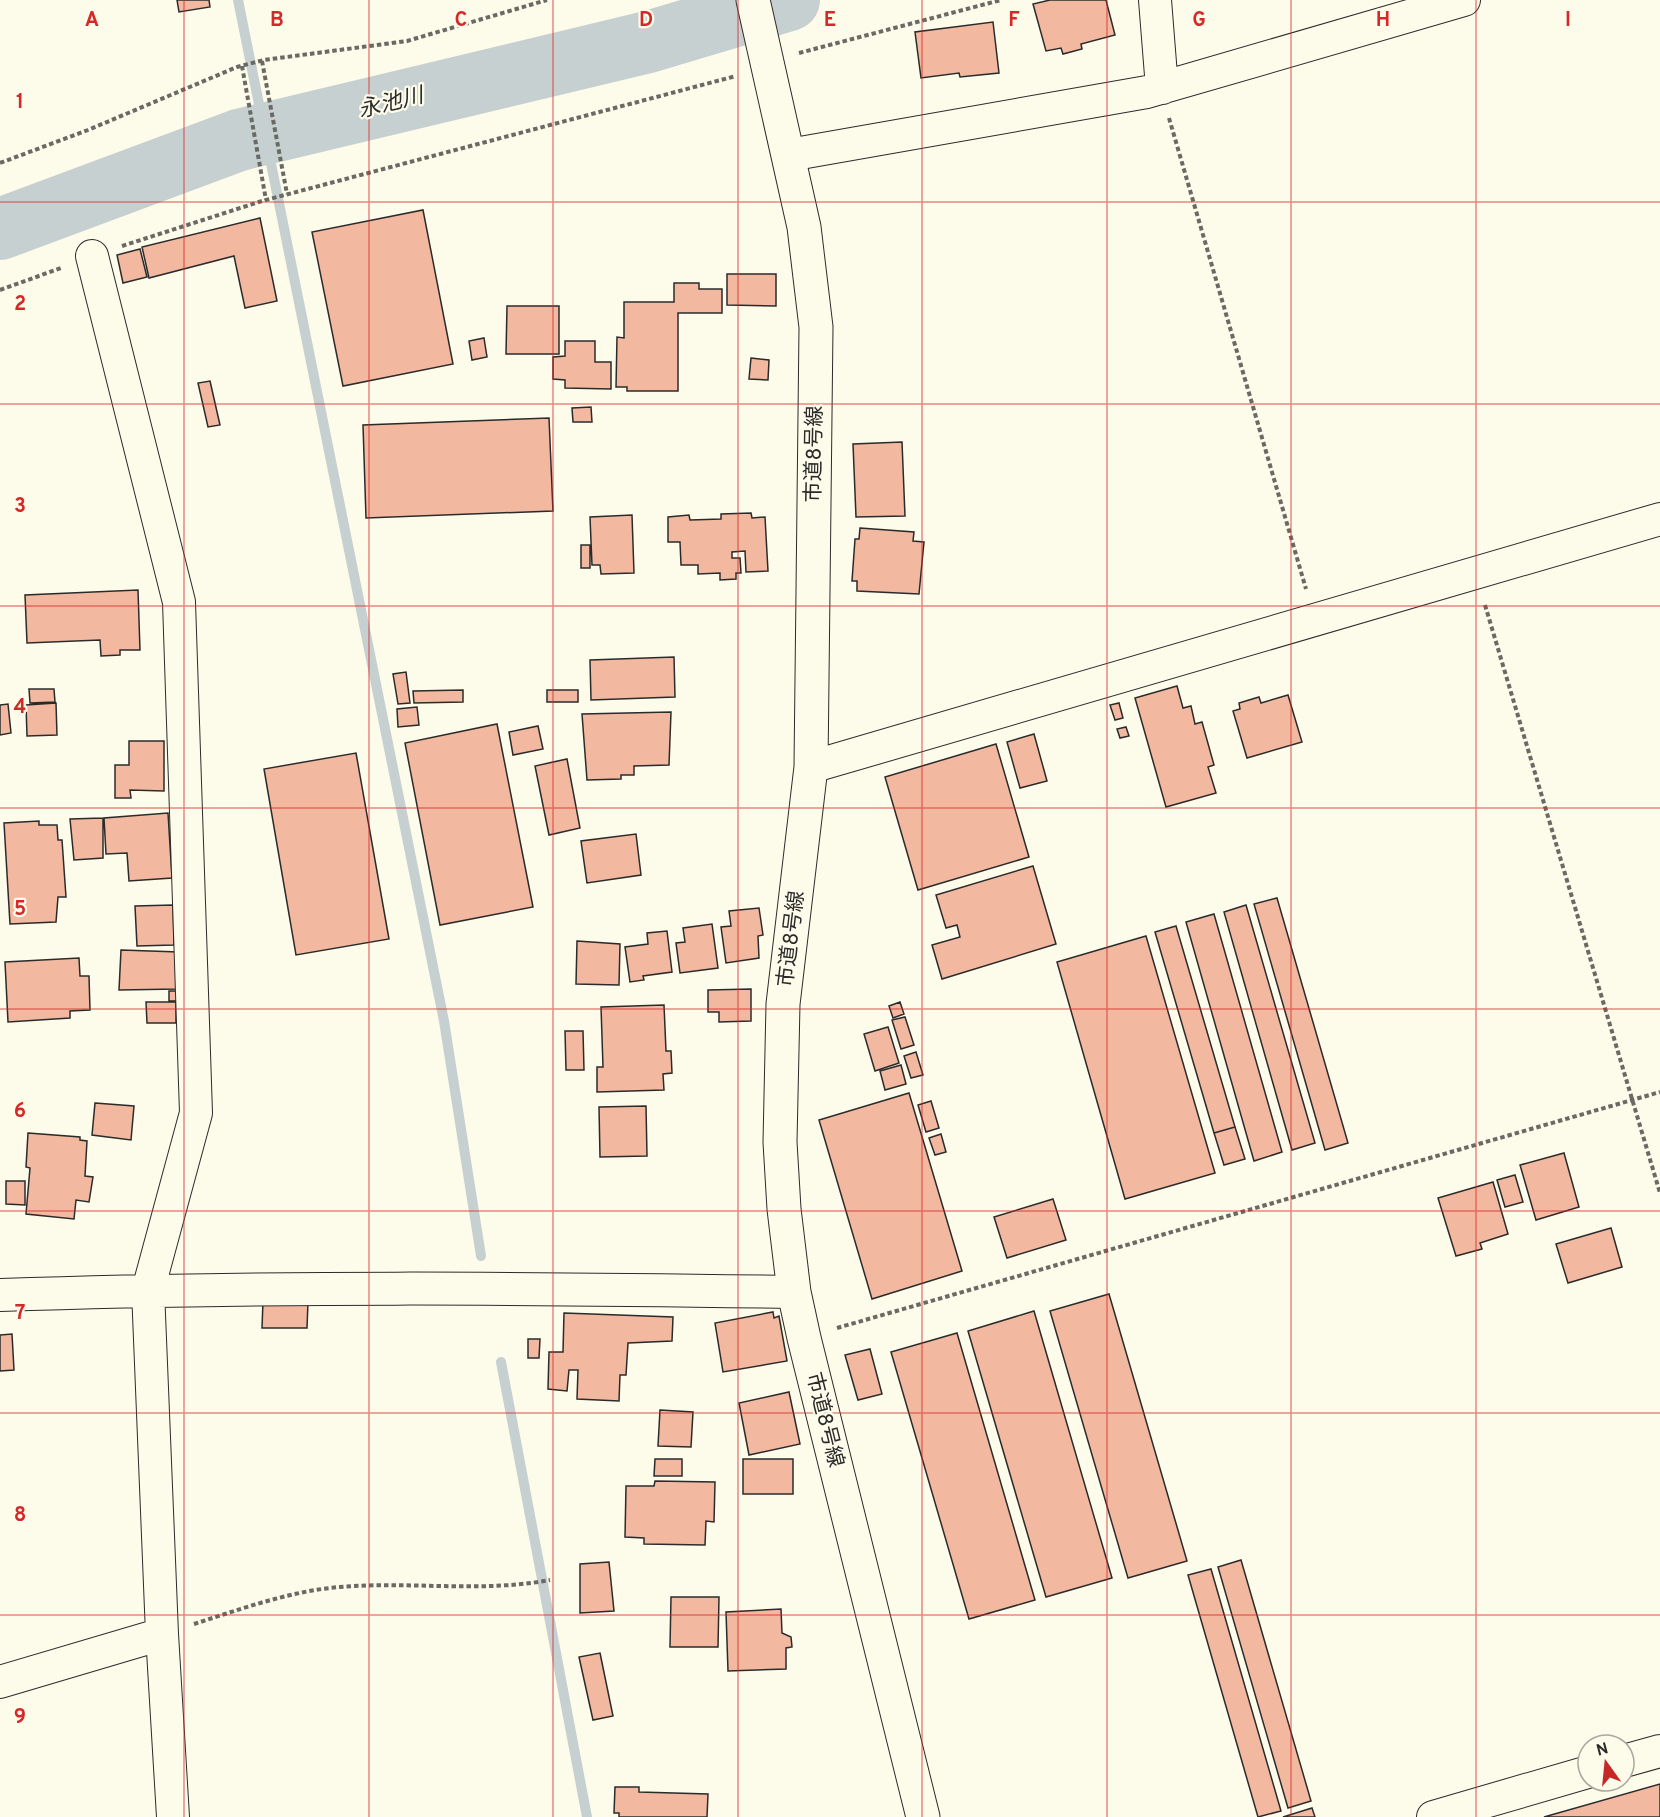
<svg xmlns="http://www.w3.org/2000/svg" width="1660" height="1817" viewBox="0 0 1660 1817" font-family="Overpass,'Noto Sans JP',sans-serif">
<rect width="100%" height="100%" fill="#fdfbea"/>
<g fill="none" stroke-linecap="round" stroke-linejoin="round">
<path stroke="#c7d0d0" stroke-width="10" d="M238,0L444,1021L481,1256
M501,1362L587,1817"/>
<path stroke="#c7d0d0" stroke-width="62" d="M0,229L239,140L648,42L789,0"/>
</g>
<path fill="#f2b8a0" stroke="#2b2b2b" stroke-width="1.5" d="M177,0H209L210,7L179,12Z
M1050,0H1106L1115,35L1081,44L1082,49L1063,54L1061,48L1046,51L1033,4Z
M993,22L999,73L960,77L959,73L921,78L915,32Z
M423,210L453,364L343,386L312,232Z
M260,218L277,301L245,308L234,256L149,278L142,247Z
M140,249L147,277L123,283L117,255Z
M727,274H776V306L727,305Z
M674,283H699V289H722V313H678V391H627V387H616L617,337L624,338V302H674Z
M507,306H559V354H506Z
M484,338L487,357L472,360L469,341Z
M565,341H595V362H611V389L565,388V380L553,379V357L565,356Z
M751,358L769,360L768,380L749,379Z
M210,381L220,425L208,427L198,383Z
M591,407L592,422H573L572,408Z
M549,418L553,511L366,518L363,425Z
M902,442L905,516L856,517L853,444Z
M751,513L752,518L765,517L768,571L746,572L745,551L732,552V558H740L741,573H736V579L720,580V573L698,574V565H681L680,542H668V517L689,515L690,520L721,519V514Z
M632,515L634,573L601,574L600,565H592L590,517Z
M860,528L914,532L913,541L924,542L919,594L857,591V581H852L855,539H859Z
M581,545H590V568H581Z
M138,590L140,650H120V655L101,656L100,640L27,643L25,595Z
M674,657L675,697L591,700L590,660Z
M406,672L410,703L398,704L393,674Z
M1177,686L1183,708L1191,706L1195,724L1202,722L1214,765L1208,767L1216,793L1166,807L1135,698Z
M29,689H54L55,702L30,703Z
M463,690V702L414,703L413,691Z
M547,690H578V702H547Z
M1288,695L1302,742L1247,758L1233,711L1240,709L1239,703L1259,697L1261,703Z
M56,703L57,735L27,736L26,705Z
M1119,703L1123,718L1115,720L1110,705Z
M8,704L11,733L0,735V705Z
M417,707L419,725L398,727L397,709Z
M671,712L669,765L634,766V775H621V779L587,780L582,714Z
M497,724L533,907L440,925L405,743Z
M538,726L543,749L513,755L509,732Z
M1126,727L1129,736L1120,738L1117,729Z
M1034,734L1047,781L1020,788L1007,742Z
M129,741H164V791L130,790L131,798H115V765H129Z
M996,744L1029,857L918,890L885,777Z
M356,753L389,939L296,955L264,769Z
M567,759L580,828L549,835L535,766Z
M168,813L172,878L129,881L127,853L106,854L104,818Z
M103,818V858L74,860L70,819Z
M39,821V825H57L58,840H62L66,897H58L56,922L10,924L4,823Z
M636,834L641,875L587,883L581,841Z
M1033,866L1056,944L942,979L932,945L960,937L957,925L946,928L936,895Z
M1277,898L1348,1143L1325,1150L1254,904Z
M173,905L174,945L137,946L135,906Z
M1246,905L1315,1143L1292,1150L1224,912Z
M759,908L763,935L758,936L759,958L726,963L721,927L731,926L729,911Z
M1214,914L1282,1152L1254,1161L1186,922Z
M712,924L718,968L680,973L676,943L685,942L683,928Z
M1176,926L1235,1127L1214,1133L1155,932Z
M667,931L672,972L643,976L644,980L630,982L625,947L648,944L647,933Z
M1146,936L1215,1173L1125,1199L1057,962Z
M577,941L620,944L619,985L576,984Z
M121,950L179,952L178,989L119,990Z
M79,958L80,976H89L90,1010L70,1011V1018L8,1022L5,962Z
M751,989V1021L719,1022V1012H708V990Z
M169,991H178V1001H169Z
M146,1002H176V1023H147Z
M900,1002L904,1014L893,1018L889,1006Z
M664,1005L666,1051H671L672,1073L663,1074L664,1090L597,1092V1067H603L601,1007Z
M905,1017L914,1045L901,1049L892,1020Z
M888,1027L899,1063L875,1071L864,1034Z
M565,1031H583L584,1070H566Z
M916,1052L923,1075L911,1078L904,1056Z
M901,1065L906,1084L885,1090L880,1071Z
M909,1093L962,1271L872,1299L819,1120Z
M931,1101L939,1128L926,1132L918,1105Z
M95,1103L134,1106L131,1140L92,1135Z
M646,1106L647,1156L600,1157L599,1107Z
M1235,1127L1245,1159L1224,1165L1214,1133Z
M28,1133L80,1137V1140L87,1141L85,1176L93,1177L89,1202L76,1200L74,1219L26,1214L30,1168L26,1167Z
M941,1134L946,1152L935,1155L929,1138Z
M1564,1153L1579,1207L1536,1220L1520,1165Z
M1515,1175L1523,1202L1505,1207L1497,1180Z
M6,1181H25V1205L6,1204Z
M1493,1182L1508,1234L1480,1243L1482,1249L1456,1256L1438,1198Z
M1053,1199L1066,1240L1007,1258L994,1217Z
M1611,1228L1622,1267L1568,1283L1556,1244Z
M1109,1294L1187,1561L1128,1578L1050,1311Z
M263,1301L308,1302L307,1328H262Z
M1034,1311L1112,1578L1046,1597L968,1331Z
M773,1312L774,1318L779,1316L787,1361L723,1372L715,1323Z
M564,1313L673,1317L672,1341L628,1343L626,1375H620L619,1401L577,1399L578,1370H569L567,1391L548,1389L549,1352H563Z
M957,1333L1035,1600L969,1619L891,1352Z
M12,1334L14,1370L0,1371V1335Z
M528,1339H540L539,1358H528Z
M870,1349L882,1394L858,1400L845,1355Z
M789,1392L800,1444L749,1455L739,1403Z
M660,1410L693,1412L691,1447L658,1446Z
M655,1459H682V1476H654Z
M743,1459H793V1494H743Z
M655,1481L715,1482L714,1522L706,1521L705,1545L644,1544V1538L625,1537L626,1486H654Z
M1241,1560L1311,1801L1288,1808L1218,1567Z
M609,1562L614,1611L580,1613V1564Z
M1211,1569L1281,1811L1258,1817L1188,1575Z
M671,1597H719L718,1647H670Z
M781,1609L782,1633L791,1637L792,1647L786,1648V1669L728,1671L726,1612Z
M600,1653L613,1716L593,1720L579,1657Z
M1660,1784V1817H1544Z
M615,1787H639V1792L708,1794L707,1817H619V1813H614Z
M1312,1808L1315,1817H1283Z"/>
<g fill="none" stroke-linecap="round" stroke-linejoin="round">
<defs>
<path id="minor" d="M1155,0L1162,88
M789,155L1147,92L1464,0
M92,256L179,602L196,1113L148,1290L162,1634L173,1817
M811,767L1660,519
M0,1295C265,1286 529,1288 794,1292
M0,1682L162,1634
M1624,1761L1660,1751
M1433,1817L1588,1772"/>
<path id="tertiary" d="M753,0L804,227L816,327L811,767L783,1004L780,1142L784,1209L794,1292L804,1338L923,1817"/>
</defs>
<use href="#minor" stroke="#2b2b2b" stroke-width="34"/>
<use href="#tertiary" stroke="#2b2b2b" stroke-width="35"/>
<path stroke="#6a6964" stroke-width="4" stroke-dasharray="4.5 3" stroke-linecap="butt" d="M799,53L1001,0
M262,61L287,194
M242,66L266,200
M1169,118L1306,589
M0,163L88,130L237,67L264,60L407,41L547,0
M122,246L262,201L736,76
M0,290L61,268
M1485,605L1660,1193
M837,1328L1660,1092
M194,1624C241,1609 290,1591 340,1587C411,1581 481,1593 550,1580"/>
<use href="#minor" stroke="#fdfbea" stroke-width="32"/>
<use href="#tertiary" stroke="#fdfbea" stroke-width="33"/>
</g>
<path fill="none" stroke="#d62828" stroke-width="1.5" stroke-opacity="0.55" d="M184,0V1817M369,0V1817M553,0V1817M738,0V1817M922,0V1817M1107,0V1817M1291,0V1817M1476,0V1817M0,202H1660M0,404H1660M0,606H1660M0,808H1660M0,1009H1660M0,1211H1660M0,1413H1660M0,1615H1660"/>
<g text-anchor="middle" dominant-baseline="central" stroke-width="4.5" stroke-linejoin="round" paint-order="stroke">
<g font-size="21" fill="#2b2b2b" stroke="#fdfbea">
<text transform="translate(815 454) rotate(-89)">市道8号線</text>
<text transform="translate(792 939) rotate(-83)">市道8号線</text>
<text transform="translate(824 1420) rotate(76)">市道8号線</text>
</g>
<g font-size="22" font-style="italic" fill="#2b2b2b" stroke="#fdfbea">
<text transform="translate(391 104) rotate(-14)">永池川</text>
</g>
</g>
<g font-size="20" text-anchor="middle" font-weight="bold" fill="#d62828" stroke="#fdfbea" stroke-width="4.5" stroke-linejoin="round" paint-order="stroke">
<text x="92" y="26">A</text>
<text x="277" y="26">B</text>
<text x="461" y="26">C</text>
<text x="646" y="26">D</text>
<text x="830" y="26">E</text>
<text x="1014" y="26">F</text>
<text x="1199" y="26">G</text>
<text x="1383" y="26">H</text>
<text x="1568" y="26">I</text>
<text x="20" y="108">1</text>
<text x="20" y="310">2</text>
<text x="20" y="512">3</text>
<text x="20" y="713">4</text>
<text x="20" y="915">5</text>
<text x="20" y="1117">6</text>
<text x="20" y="1319">7</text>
<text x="20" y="1521">8</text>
<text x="20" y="1723">9</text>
</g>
<g transform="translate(1606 1763) rotate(345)"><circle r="28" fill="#fdfbea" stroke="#a9a89e" stroke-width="1.5"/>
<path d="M0-4.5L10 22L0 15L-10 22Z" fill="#c62828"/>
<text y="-9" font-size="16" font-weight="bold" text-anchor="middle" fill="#2b2b2b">N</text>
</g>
</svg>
